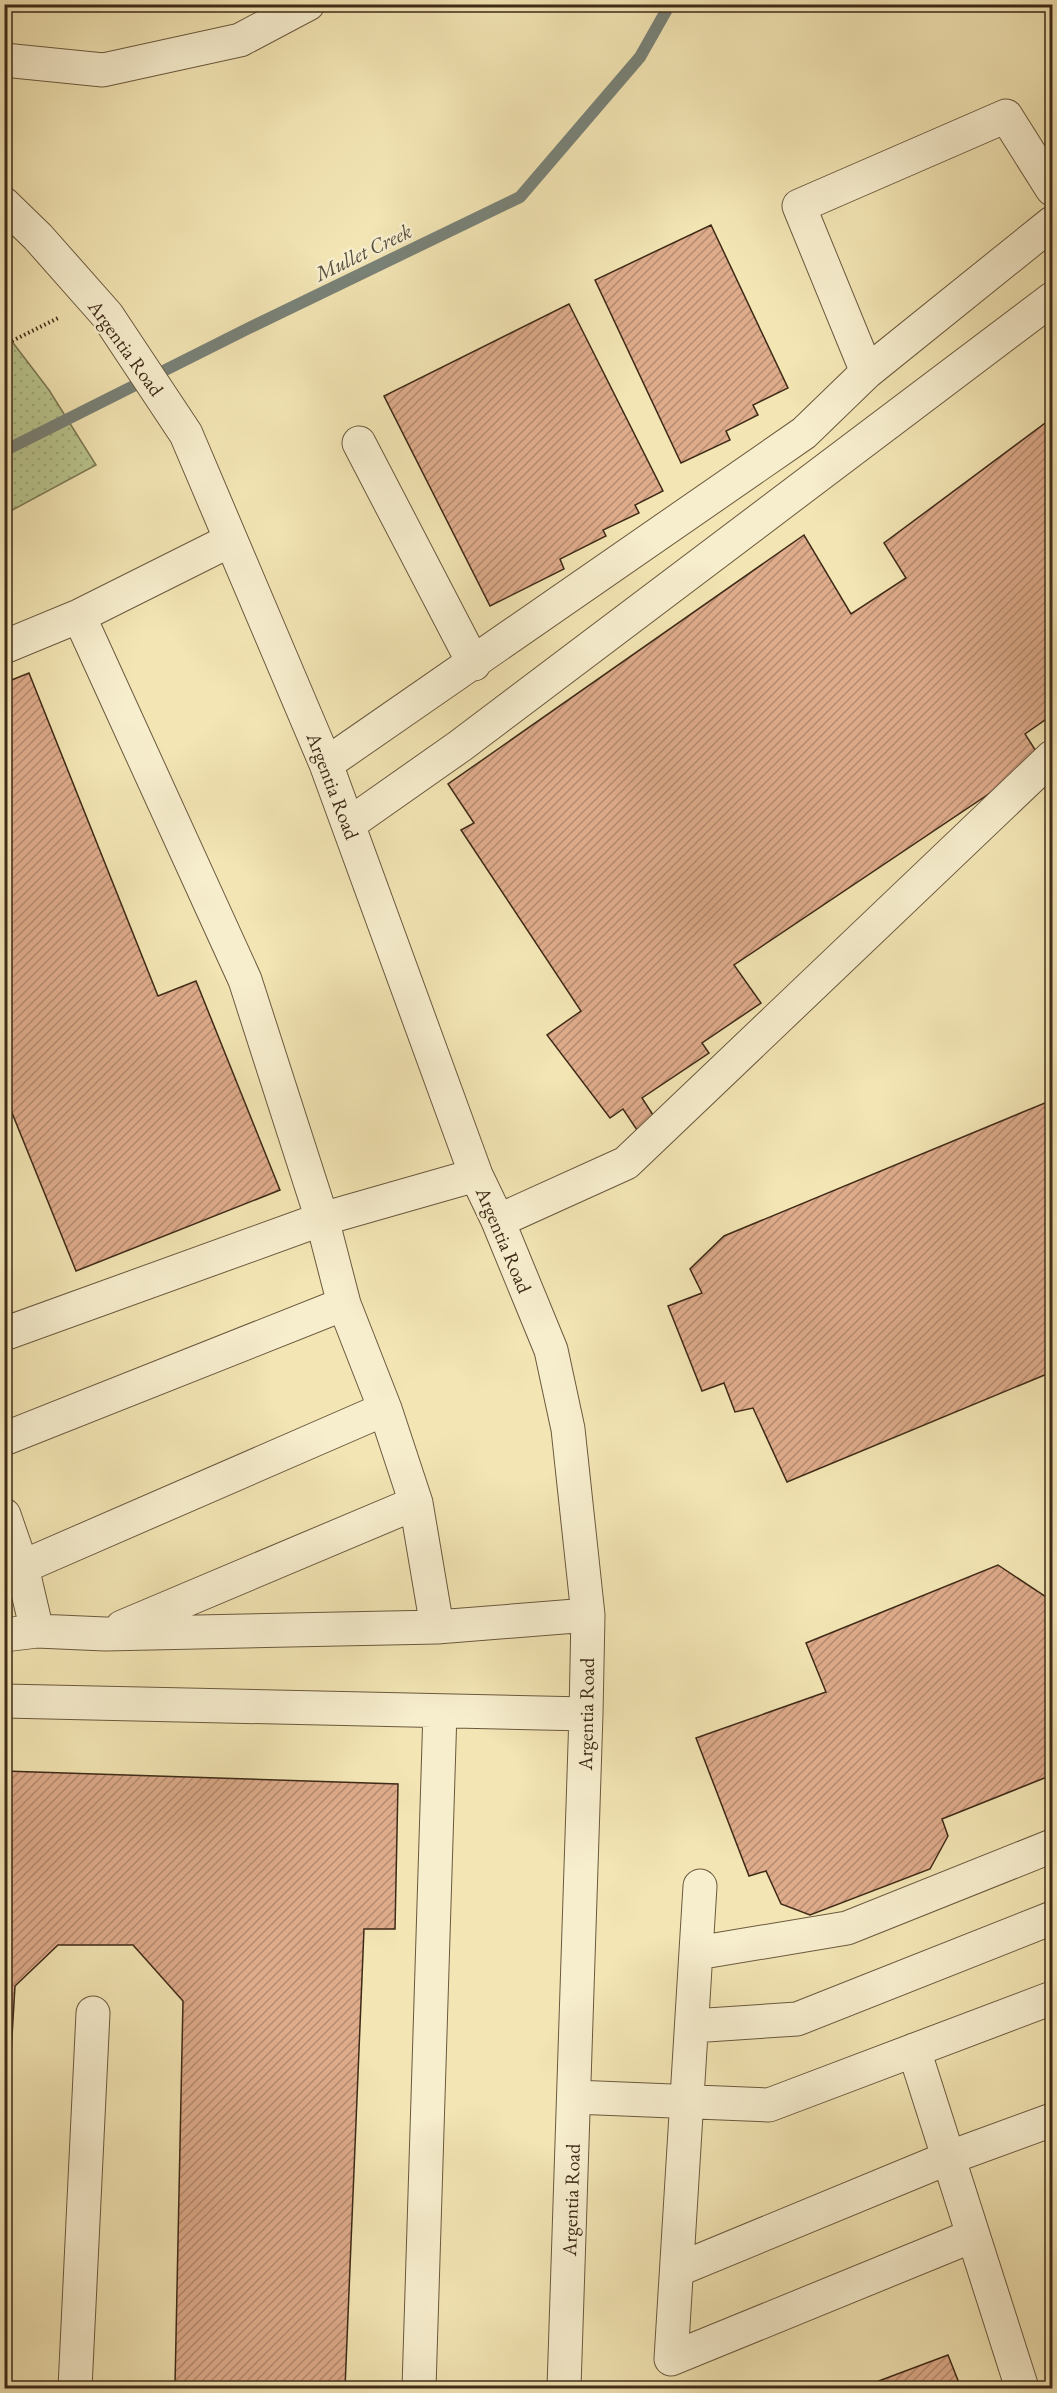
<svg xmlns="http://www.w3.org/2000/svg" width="1057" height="2393" viewBox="0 0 1057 2393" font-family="'EB Garamond',serif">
<defs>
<pattern id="park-dots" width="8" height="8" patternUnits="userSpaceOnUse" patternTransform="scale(1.5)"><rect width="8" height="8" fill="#b9c58e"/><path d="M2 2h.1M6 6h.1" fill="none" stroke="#a0a97a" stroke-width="1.8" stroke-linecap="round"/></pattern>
<pattern id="building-hatch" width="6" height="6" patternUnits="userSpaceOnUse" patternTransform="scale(1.5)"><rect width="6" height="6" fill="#deab8b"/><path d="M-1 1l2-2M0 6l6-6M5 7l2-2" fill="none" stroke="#b58b71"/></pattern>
</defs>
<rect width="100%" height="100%" fill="#f3e5b4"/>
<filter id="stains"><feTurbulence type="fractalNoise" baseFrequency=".00333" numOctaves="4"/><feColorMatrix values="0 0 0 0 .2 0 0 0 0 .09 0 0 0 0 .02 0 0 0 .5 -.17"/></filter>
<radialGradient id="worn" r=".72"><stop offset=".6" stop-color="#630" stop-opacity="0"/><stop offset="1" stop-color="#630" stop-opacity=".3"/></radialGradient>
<path fill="url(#park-dots)" stroke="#7c7852" stroke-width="1.5" d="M4,331L49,390L96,465L5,514Z"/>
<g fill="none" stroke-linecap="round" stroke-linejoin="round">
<path stroke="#798278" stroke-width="12" d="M4,451L247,329L520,197L640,57L670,4"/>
</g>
<path fill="url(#building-hatch)" stroke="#3e2a17" stroke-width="1.5" d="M711,225L788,388L753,405L758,415L726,431L730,440L681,463L595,280Z
M569,304L663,491L635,505L639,513L603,530L606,536L560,559L564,569L490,606L384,396Z
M1052,418V715L1025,734L1041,759L734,965L761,1003L702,1043L709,1053L642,1098L655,1118L637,1130L623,1109L610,1118L547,1035L581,1011L461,830L474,823L448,784L804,535L851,614L906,578L884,543Z
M29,673L158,996L196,981L280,1190L76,1271L4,1093V683Z
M1052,1100V1387L1047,1374L787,1482L753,1408L735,1412L724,1383L702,1391L668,1306L702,1293L690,1269L724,1236Z
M998,1565L1052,1601V1775L942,1819L948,1836L930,1869L810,1915L781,1904L766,1871L749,1876L696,1738L826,1692L806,1643Z
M4,1771L398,1784L395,1929H364L345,2388H223L175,2385L183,2001L133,1945H58L15,1986L4,2170Z
M948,2355L961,2388H860Z"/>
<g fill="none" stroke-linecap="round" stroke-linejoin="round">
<defs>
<path id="minor" d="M4,60L103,70L240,40L308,4
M4,204L38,237L107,315L186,434L326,764L476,1175L498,1221L551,1350L568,1429L588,1615L586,1714L564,2388
M867,372L799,206L1006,116L1052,189
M359,443L474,664
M79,616L245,980L322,1219L344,1304L385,1409L416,1503L437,1627
M4,647L79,616L231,540
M326,764L804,433L867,372L1052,223
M349,824L460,746L1052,299
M498,1221L626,1163L1052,757
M4,1334L322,1219L476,1175
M4,1439L344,1304
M4,1515L22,1567L37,1631
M22,1567L385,1409
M122,1627L416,1503
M4,1635L37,1631L105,1634L437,1627L588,1615
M4,1701L586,1714
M700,1886L671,2359L972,2236
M697,1953L847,1928L1052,1846
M692,2026L797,2019L1052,1918
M914,2050L1022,2388
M574,2097L769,2105L1052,1998
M677,2270L948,2158L1052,2120
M75,2388L93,2013
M419,2388L440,1711"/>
</defs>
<use href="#minor" stroke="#6b593e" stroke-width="35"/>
<path stroke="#3e2a17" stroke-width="4" stroke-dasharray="1.5 3" stroke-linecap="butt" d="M4,345L60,317"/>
<use href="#minor" stroke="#f7eece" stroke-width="33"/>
</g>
<g text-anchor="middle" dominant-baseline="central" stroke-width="5" stroke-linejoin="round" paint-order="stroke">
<g font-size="20" fill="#3e2a17" stroke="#f7eece">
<text transform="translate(126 348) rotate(54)">Argentia Road</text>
<text transform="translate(333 786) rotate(69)">Argentia Road</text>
<text transform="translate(504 1240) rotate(67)">Argentia Road</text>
<text transform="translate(586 1714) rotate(-89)">Argentia Road</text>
<text transform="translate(571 2200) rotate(-88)">Argentia Road</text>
</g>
<g font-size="21" font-style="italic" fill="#564f3f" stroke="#f7eece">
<text transform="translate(363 252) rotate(-26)">Mullet Creek</text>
</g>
</g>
<rect width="1057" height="2393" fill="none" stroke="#f3e5b4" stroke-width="24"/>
<rect x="6" y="6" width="1045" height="2381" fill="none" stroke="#3e2a17" stroke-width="3"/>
<rect x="12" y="12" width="1033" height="2369" fill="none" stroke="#3e2a17" stroke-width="1.5"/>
<rect width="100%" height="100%" filter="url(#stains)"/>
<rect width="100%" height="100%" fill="url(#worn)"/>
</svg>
